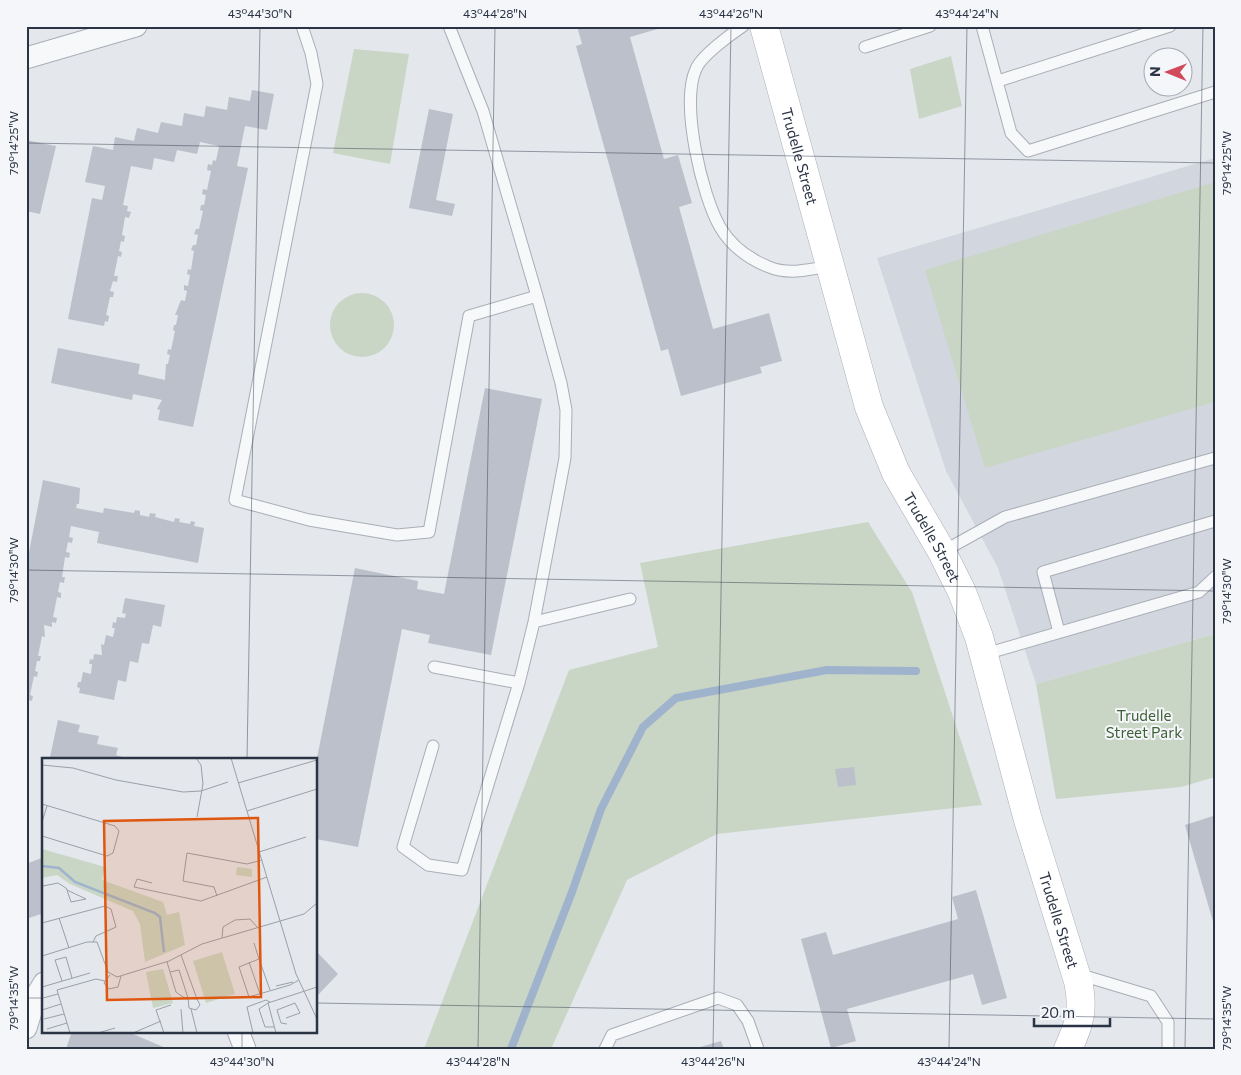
<svg xmlns="http://www.w3.org/2000/svg" width="1241" height="1075" viewBox="0 0 1241 1075" font-family="Commissioner,sans-serif">
<rect width="100%" height="100%" fill="#e4e7ec"/>
<path fill="#d2d6de" d="M1215,158V634L1036,684L998,568L946,471L877,258Z"/>
<path fill="#c9d6c5" d="M354,49L409,54L390,164L333,153Z
M951,56L962,106L919,119L910,69Z
M1215,182V402L985,468L925,270Z
M330 325a32 32 0 1 1 64 0a32 32 0 1 1-64 0Z
M868,522L912,592L982,805L717,834L627,880L551,1049H424L569,670L658,647L640,563Z
M1215,634V777L1181,787L1056,799L1036,684Z"/>
<g fill="none" stroke-linecap="round" stroke-linejoin="round">
<path stroke="#9fb4cc" stroke-width="8" d="M511,1049L572,892L601,809L643,727L676,698L827,670L916,671"/>
</g>
<path fill="#bbc0ca" d="M577,26H668L630,37L664,159L678,155L692,203L679,207L713,329L769,313L782,361L760,367L762,373L681,396L668,349L661,351L576,46L582,44Z
M252,90L274,94L267,130L245,126L237,166L248,168L193,427L158,420L160,410L157,409L162,400L133,394L132,400L51,383L58,348L140,364L138,374L165,380L166,364H168L170,355L167,354L168,349L171,350L175,331L173,330L174,325H176L178,315H175L181,300L185,301L187,291L184,290V285L188,286L190,275L187,274L188,269L191,270L194,251L191,250L193,245H196L198,235L194,234L196,229H199L203,211L200,210L201,205H204L206,195L202,194L203,189L207,190L211,171L207,170L208,164L212,165L213,160L216,161L219,146L200,142L197,154L177,150L174,162L154,158L152,170L131,166L123,205L128,206L127,211L131,212L129,218L125,217L122,235L125,236L124,242L121,241L119,251L122,252L121,257L118,256L114,276H118L117,282L113,281L110,291L114,292L113,297H110L106,315L109,316L108,322L105,321L104,326L68,319L92,198L102,200L105,186L85,182L93,146L113,150L115,137L134,141L137,128L158,133L161,122L182,126L184,113L204,117L206,106L227,110L229,97L250,101Z
M429,109L453,114L436,200L455,204L452,216L409,208Z
M26,140L56,146L40,214L26,211Z
M485,388L542,399L491,655L428,643L430,635L402,629L358,847L316,839V763L355,568L418,581L417,589L444,594Z
M43,480L80,488L79,504H77L76,508L103,513L104,508L134,513L135,510L140,511V515L149,517L150,513L156,514L155,517L174,522L175,518L180,519L179,522L190,524L191,521L195,522L194,526L204,528L198,563L97,543L99,532L71,526L69,537L73,538L72,543L68,542L66,552L70,553L69,558L65,557L62,577H65L64,583L60,582L58,592L61,593V598L57,597L53,617L57,618L56,623L52,622V627L44,625L45,637L42,636L38,656H41L40,661H37L35,671L38,672L37,677L34,676L30,695L33,696L32,701L29,700L27,707L26,568Z
M125,598L165,605L161,627L153,625L149,644L142,643L138,663L130,661L126,682L118,680L114,700L79,693L80,688L77,687L78,682H81L83,672L91,674L92,664H89L90,659L93,660L94,654L102,655L101,644L104,645L106,635L113,637L115,628H112L113,622L116,623L117,617L125,618L126,614L122,613Z
M58,720L80,725L78,732L99,736L97,744L118,748L116,755L129,759L50,757Z
M854,767L856,785L838,787L835,769Z
M1213,816L1215,821L1214,925L1185,825Z
M44,857V913L26,919V864Z
M976,890L1007,998L982,1005L973,974L847,1009L856,1041L831,1048L801,939L826,932L833,955L958,919L952,897Z
M316,951L338,974L317,996L316,995Z
M72,1031H126L168,1049H66Z
M721,1041L724,1049H697V1048Z"/>
<g fill="none" stroke-linecap="round" stroke-linejoin="round">
<defs>
<path id="lane" d="M302,26L311,53L317,84L235,500L309,520L397,535L429,532L469,316L537,296
M743,26C731,34 701,56 696,69C680,103 702,196 720,227C731,246 749,259 769,267C788,275 809,270 829,266
M982,26L1011,133L1028,151L1215,92
M865,47L930,26
M998,81L1170,26
M942,552L1005,517L1215,458
M534,622L630,599
M1059,632L1043,572L1215,521
M985,654L1199,592L1215,577
M434,667L519,683
M433,746L403,847L428,865L462,870L519,683L534,622L565,458L566,410L561,383L537,296L483,111L449,26
M1078,974L1151,996L1168,1022V1049
M605,1049L612,1035L718,998L737,1005L748,1021L758,1049"/>
<path id="street" d="M26,58L136,26
M26,1028L36,996L44,983
M238,1031L245,1049"/>
<g id="secondary">
<path id="s1" d="M764,26L869,407L896,473L942,552L962,592L979,637L1028,820L1078,981C1084,1009 1080,1023 1068,1049"/>
</g>
</defs>
<use href="#lane" stroke="#a9aeb7" stroke-width="13"/>
<use href="#street" stroke="#a9aeb7" stroke-width="23"/>
<use href="#secondary" stroke="#a9aeb7" stroke-width="29"/>
<use href="#lane" stroke="#f7f8fa" stroke-width="11"/>
<use href="#street" stroke="#f7f8fa" stroke-width="21"/>
<use href="#secondary" stroke="#fff" stroke-width="28"/>
</g>
<path fill="none" stroke="#2b3445" stroke-width="1" stroke-opacity="0.45" d="M26,143L1215,163M26,570L1215,591M247,759L260,26M26,998H44M316,1003L1215,1019M242,1049V1031M478,1049L495,26M713,1049L731,26M949,1049L967,26M1185,1049L1203,26"/>
<g text-anchor="middle" dominant-baseline="central" stroke-width="4" stroke-linejoin="round" paint-order="stroke">
<g font-size="15" fill="#2b3445" stroke="#f4f6f9">
<text stroke="none"><textPath href="#s1" startOffset="135">Trudelle Street</textPath></text>
<text stroke="none"><textPath href="#s1" startOffset="540">Trudelle Street</textPath></text>
<text stroke="none"><textPath href="#s1" startOffset="945">Trudelle Street</textPath></text>
</g>
<g font-size="15" fill="#3f6138" stroke="#f4f6f9">
<text x="1144" y="715">Trudelle<tspan x="1144" dy="17">Street Park</tspan></text>
</g>
</g>
<g transform="translate(42 758)">
<rect width="275" height="275" fill="#e4e7ec"/>
<path d="M0,91L63,109L60,122L121,144L125,157L137,154L143,187L103,204L98,166L91,153L28,126L15,117L0,120ZM195,109L210,111V119L194,117ZM180,194L193,236L164,245L151,203ZM121,211L131,245L111,250L104,214Z" fill="#c9d6c5"/>
<path fill="none" stroke="#9fb4cc" stroke-width="2.5" d="M0,108L17,110L33,124L113,155L118,159L122,194"/>
<path fill="none" stroke="#9a9fa9" stroke-width="1" d="M154,0L159,7L161,26L155,59M189,0L254,216L275,261M0,7L31,10L74,22L141,34L159,33L186,24M196,25L275,2M0,46L73,68L77,73L71,95L65,98L0,78M205,53L275,31M0,64L5,48M217,94L264,79M110,125L95,121L92,129L159,143L225,119M1,128L16,125L24,130L25,132L29,144L44,141L25,132M175,138L172,129L141,123L145,95L205,106L220,102M17,160L27,190M0,165L63,148L69,151L74,169L54,178L51,184M180,180L181,169L193,162L208,161L216,170M212,185L217,201M139,197L155,241M0,198L45,184H55L66,214L75,219L127,203L160,186L262,156L275,145M13,202L24,199L30,220M13,202L20,223M125,204L134,234L141,239L146,240L155,241L158,247L154,252L147,250L146,240L137,212L128,214M207,204L218,236M68,217L62,225L67,231L76,229L79,218M234,228L251,224M0,229L48,215M228,232L217,201L197,209L207,239L248,227L257,222M1,240L16,236M226,245L217,251L223,269H232M139,251L141,275M149,251L155,275M0,252L19,246M244,260L258,255L253,245L235,252L239,265L245,266M2,261L22,256M5,271L25,265M28,275L15,232L54,221L63,223M56,275L73,270M91,275L119,263M122,275L114,252L129,247M211,275L205,249L224,242L228,244M234,275L226,245L275,229"/>
<path fill="#df570f" fill-opacity="0.15" stroke="#df570f" stroke-width="2.5" d="M216,60L219,239L65,242L62,63Z"/>
<rect width="275" height="275" fill="none" stroke="#2b3445" stroke-width="2.5"/>
</g>
<rect width="1241" height="1075" fill="none" stroke="#f4f6f9" stroke-width="55"/>
<g transform="translate(1168 72) rotate(271)"><circle r="24" fill="#f4f6f9" stroke="#a4a8b1"/>
<path d="M0-4L9 19L0 12L-9 19Z" fill="#d1495b"/>
<text y="-8" font-size="14" font-weight="bold" text-anchor="middle" fill="#2b3445">N</text>
</g>
<path d="M1034 1018v8h76v-8" fill="none" stroke="#2b3445" stroke-width="2.5"/>
<text x="1041" y="1018" font-size="15" fill="#2b3445" stroke="#f4f6f9" stroke-width="4" paint-order="stroke">20 m</text>
<rect x="28" y="28" width="1186" height="1020" fill="none" stroke="#2b3445" stroke-width="2"/>
<g font-size="12" text-anchor="middle" fill="#2b3445">
<text x="260" y="18">43°44'30"N</text>
<text x="495" y="18">43°44'28"N</text>
<text x="731" y="18">43°44'26"N</text>
<text x="967" y="18">43°44'24"N</text>
<text transform="translate(14 143) rotate(-90)" y="4">79°14'25"W</text>
<text transform="translate(1227 163) rotate(-90)" y="4">79°14'25"W</text>
<text transform="translate(14 570) rotate(-90)" y="4">79°14'30"W</text>
<text transform="translate(1227 591) rotate(-90)" y="4">79°14'30"W</text>
<text transform="translate(14 998) rotate(-90)" y="4">79°14'35"W</text>
<text transform="translate(1227 1018) rotate(-90)" y="4">79°14'35"W</text>
<text x="242" y="1066">43°44'30"N</text>
<text x="478" y="1066">43°44'28"N</text>
<text x="713" y="1066">43°44'26"N</text>
<text x="949" y="1066">43°44'24"N</text>
</g>
</svg>
